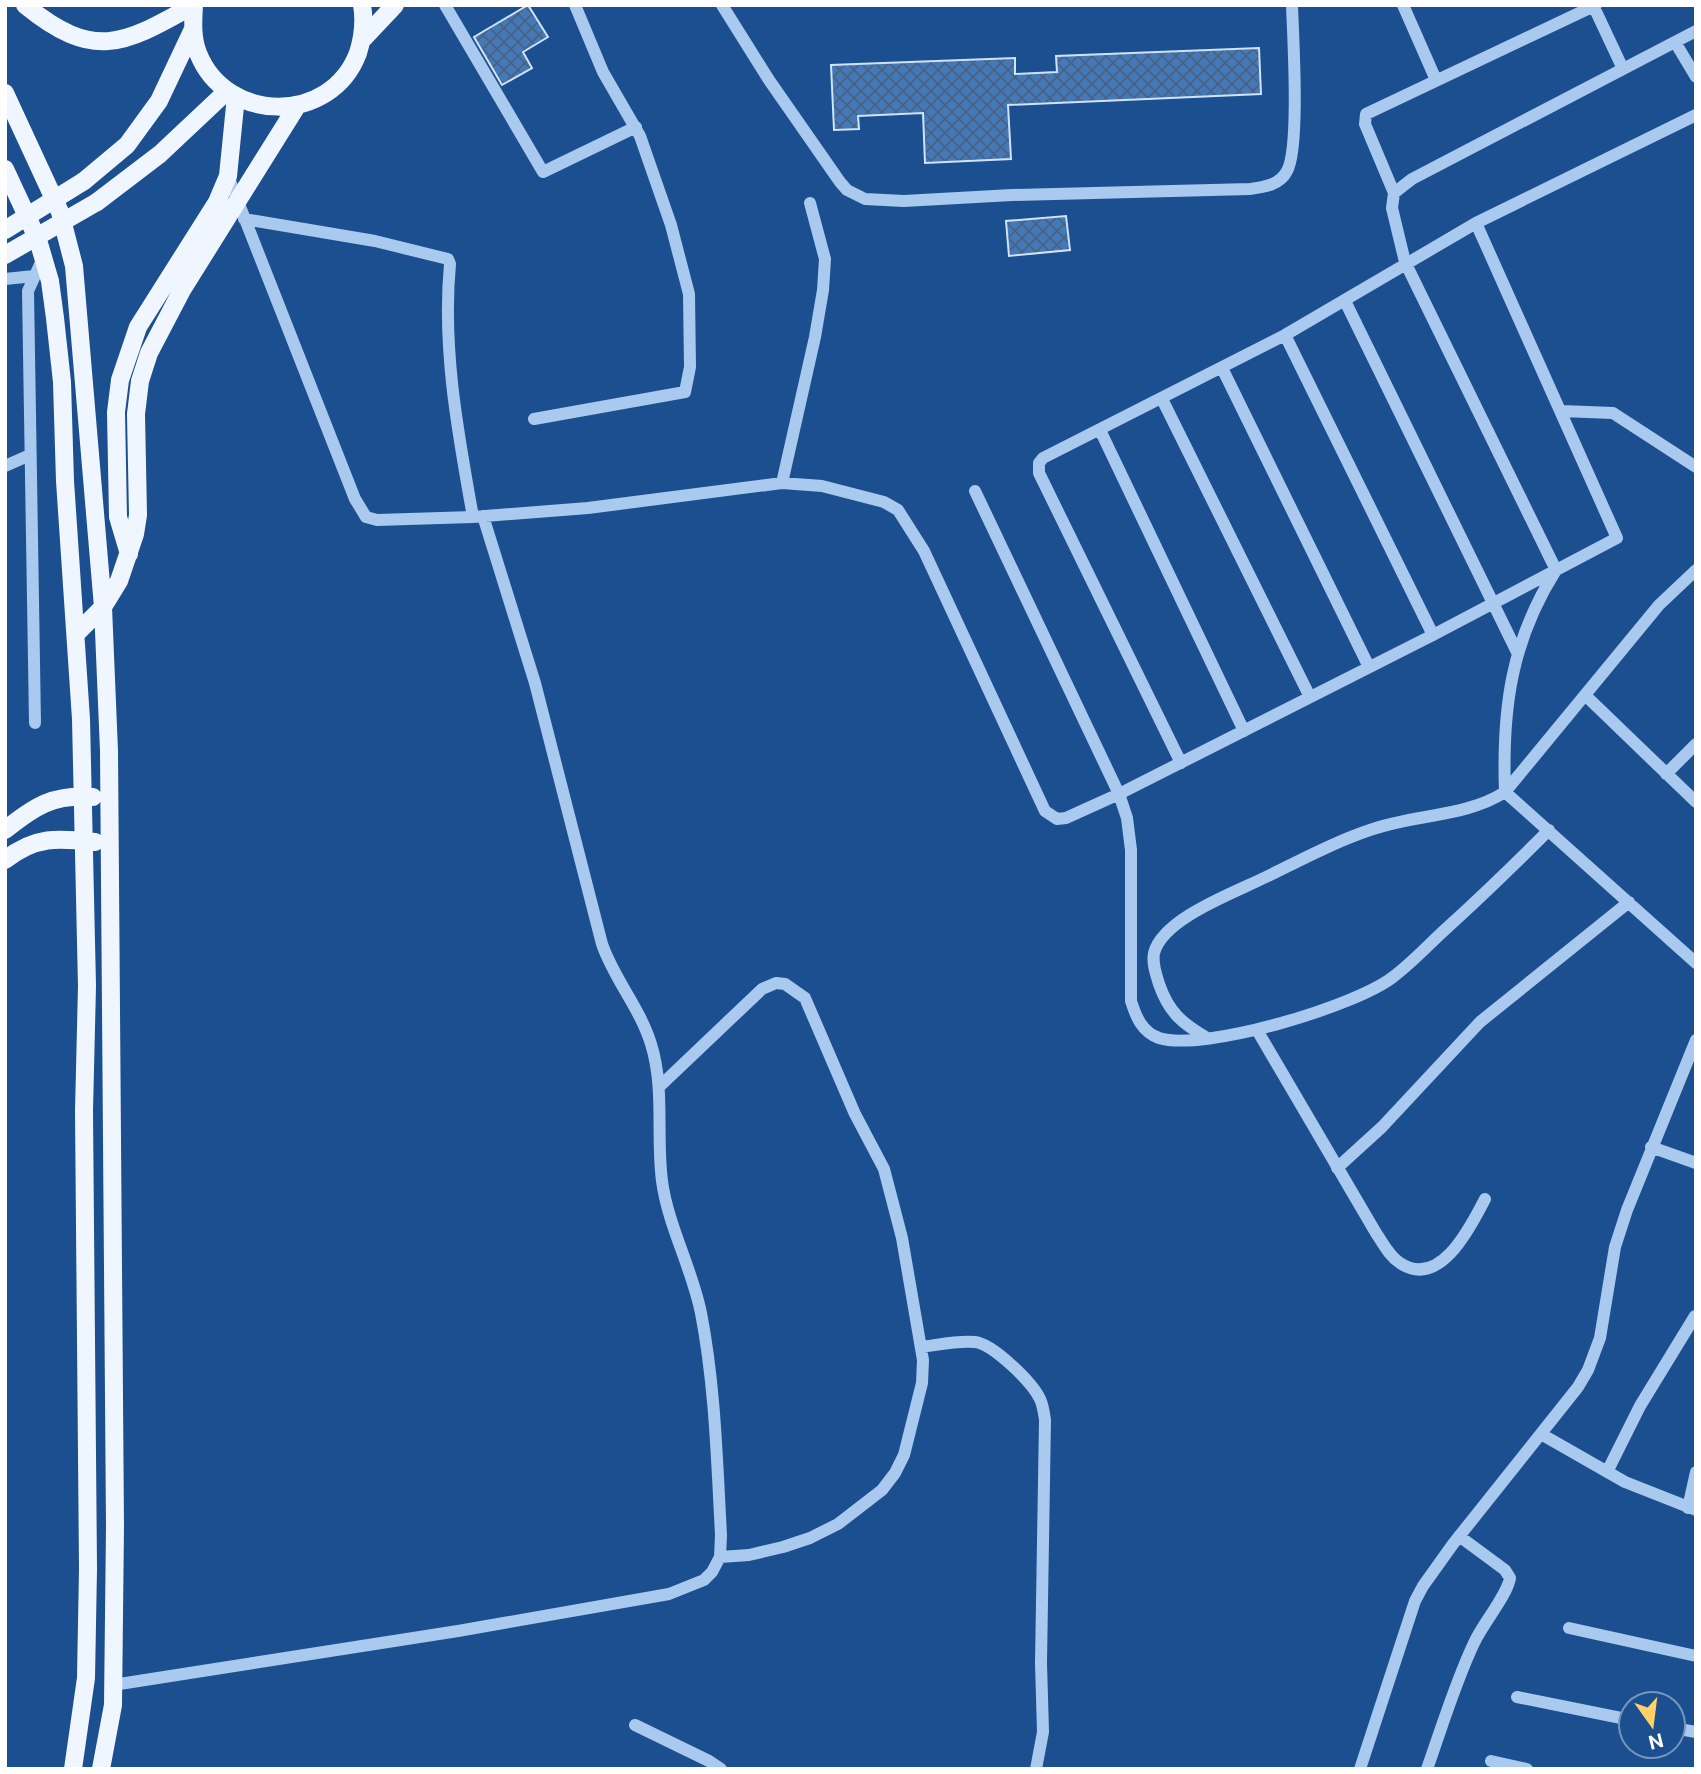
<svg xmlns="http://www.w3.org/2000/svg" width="1701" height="1774" viewBox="0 0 1701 1774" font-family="'Public Sans',sans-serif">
<defs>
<pattern id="building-cross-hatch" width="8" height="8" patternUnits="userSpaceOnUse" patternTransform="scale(1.75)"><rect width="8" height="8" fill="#4478b7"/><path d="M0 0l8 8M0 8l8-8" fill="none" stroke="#486282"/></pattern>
</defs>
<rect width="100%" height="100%" fill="#1b4f8f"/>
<path fill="url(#building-cross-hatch)" stroke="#cfe3fa" stroke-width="2" d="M528,5L548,37L523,52L532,68L502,85L474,37Z
M1259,48L1261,94L1008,105L1011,159L925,163L923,113L858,116L859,129L834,130L831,65L1015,58V74L1057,72L1056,56Z
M1066,216L1070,250L1009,256L1006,221Z"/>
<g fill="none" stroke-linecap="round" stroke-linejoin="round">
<path stroke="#a9c9ee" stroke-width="12" d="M445,5L543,172L636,127
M722,5L769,80L840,182L847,190L865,199L904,201L1012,195L1250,189C1264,187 1280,185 1287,171C1300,148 1293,37 1292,5
M1403,5L1436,80
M1593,5L1623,69
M1696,31L1412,179L1394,193L1392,208L1405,262L1556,570C1511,641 1502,709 1505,792L1696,963
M1675,42L1696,77
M228,176L355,499L366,517L377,520L473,517L588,508L782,483L822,486L884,502L898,510L924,551L1045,811L1057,819L1066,818L1119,794L1433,635L1617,538L1476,223
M1394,193L1365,124L1366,114L1596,5
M244,219L375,241L448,259L450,264C442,349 458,433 473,517
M5,279L34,276
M1345,301L1517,652
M1285,335L1433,635
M1222,368L1369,667
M1162,399L1310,697
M1561,411L1613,413L1696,467
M534,419L685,392L690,367L689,294L671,225L640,136L603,72L575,5
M1100,430L1244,731
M5,466L30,455
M782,483L815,337L823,290L825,259L810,203
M975,491L1119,794L1127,818L1131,850V1001C1136,1017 1142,1032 1159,1038C1204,1052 1356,1006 1393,977C1413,962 1430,943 1449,926C1483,895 1516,863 1549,830
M1585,695L1696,802
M35,723L28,291L43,258
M1181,763L1039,473V463L1043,458L1285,335L1476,223L1696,115
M1666,774L1696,744
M1257,1030L1376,1233C1383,1243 1389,1256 1400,1263C1440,1290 1471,1226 1485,1199
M1207,1038C1182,1023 1169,1013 1159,984C1156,974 1152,964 1154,953C1163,918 1236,892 1266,877C1301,860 1336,841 1373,829C1417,814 1466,817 1505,792L1659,605L1696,570
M659,1087L762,989L776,983L785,984L805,998L855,1114L884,1169L902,1238L923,1360L922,1383L904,1455L895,1473L882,1490L838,1524L810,1538L783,1547L749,1555L720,1557
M1651,1147L1696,1163
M1337,1168L1382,1127L1480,1022L1629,902
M921,1347C938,1345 958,1340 975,1342C993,1344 1032,1382 1040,1399C1043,1405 1044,1413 1045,1420L1041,1663L1043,1732L1036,1769
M1541,1434L1625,1482L1696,1510
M1607,1472L1640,1406L1695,1316
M1688,1508L1696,1472
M1569,1628L1696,1656
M113,1685L458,1631L669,1594L704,1580L712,1572L720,1557L721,1535C717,1461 715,1385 701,1313C692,1268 668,1226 662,1181C656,1135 665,1089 651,1044C640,1008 614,979 602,944L535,683L483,516
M1517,1697L1631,1720
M635,1725L709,1761L721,1769
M1673,1728L1696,1732
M1491,1761L1527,1769
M1360,1769L1415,1601L1423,1586L1453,1544L1578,1387L1588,1370L1600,1338L1615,1247L1627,1210L1696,1040
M1427,1769C1442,1727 1455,1683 1474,1643C1483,1623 1507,1596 1510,1578L1505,1570L1459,1536"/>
<path stroke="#f0f6ff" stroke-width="18" d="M25,5C95,62 124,44 194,5
M194,5C193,22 192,38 198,53C226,124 331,125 358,53C363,37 365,22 362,5
M362,40L395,5
M5,93L60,212L74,266L103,607L109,751L115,1526L113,1705L101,1769
M5,169L38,240L50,281L55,318L62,382L65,481L81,719L87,986L84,1111L88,1569L86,1678L73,1769
M84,181L127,145L159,101L193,29
M97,202L160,154L227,91
M129,554L118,517L116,412L120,380L138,327L217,202L228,176L236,96
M76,634L103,607L119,581L135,534L138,515L136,414L140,381L149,353L182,290L297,106
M5,830C35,806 53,794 93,797
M5,860C35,836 58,838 95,842"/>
<path stroke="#f0f6ff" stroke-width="18" d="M5,230L84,181
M5,255L97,202"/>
</g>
<rect width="1701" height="1774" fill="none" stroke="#ffffff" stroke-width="14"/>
<g transform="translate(1652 1725) rotate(166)"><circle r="33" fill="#1b4f8f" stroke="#7695bc" stroke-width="2"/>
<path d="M0-5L12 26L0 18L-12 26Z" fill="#ffd166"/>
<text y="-10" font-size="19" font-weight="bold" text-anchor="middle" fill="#ffffff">N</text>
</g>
</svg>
